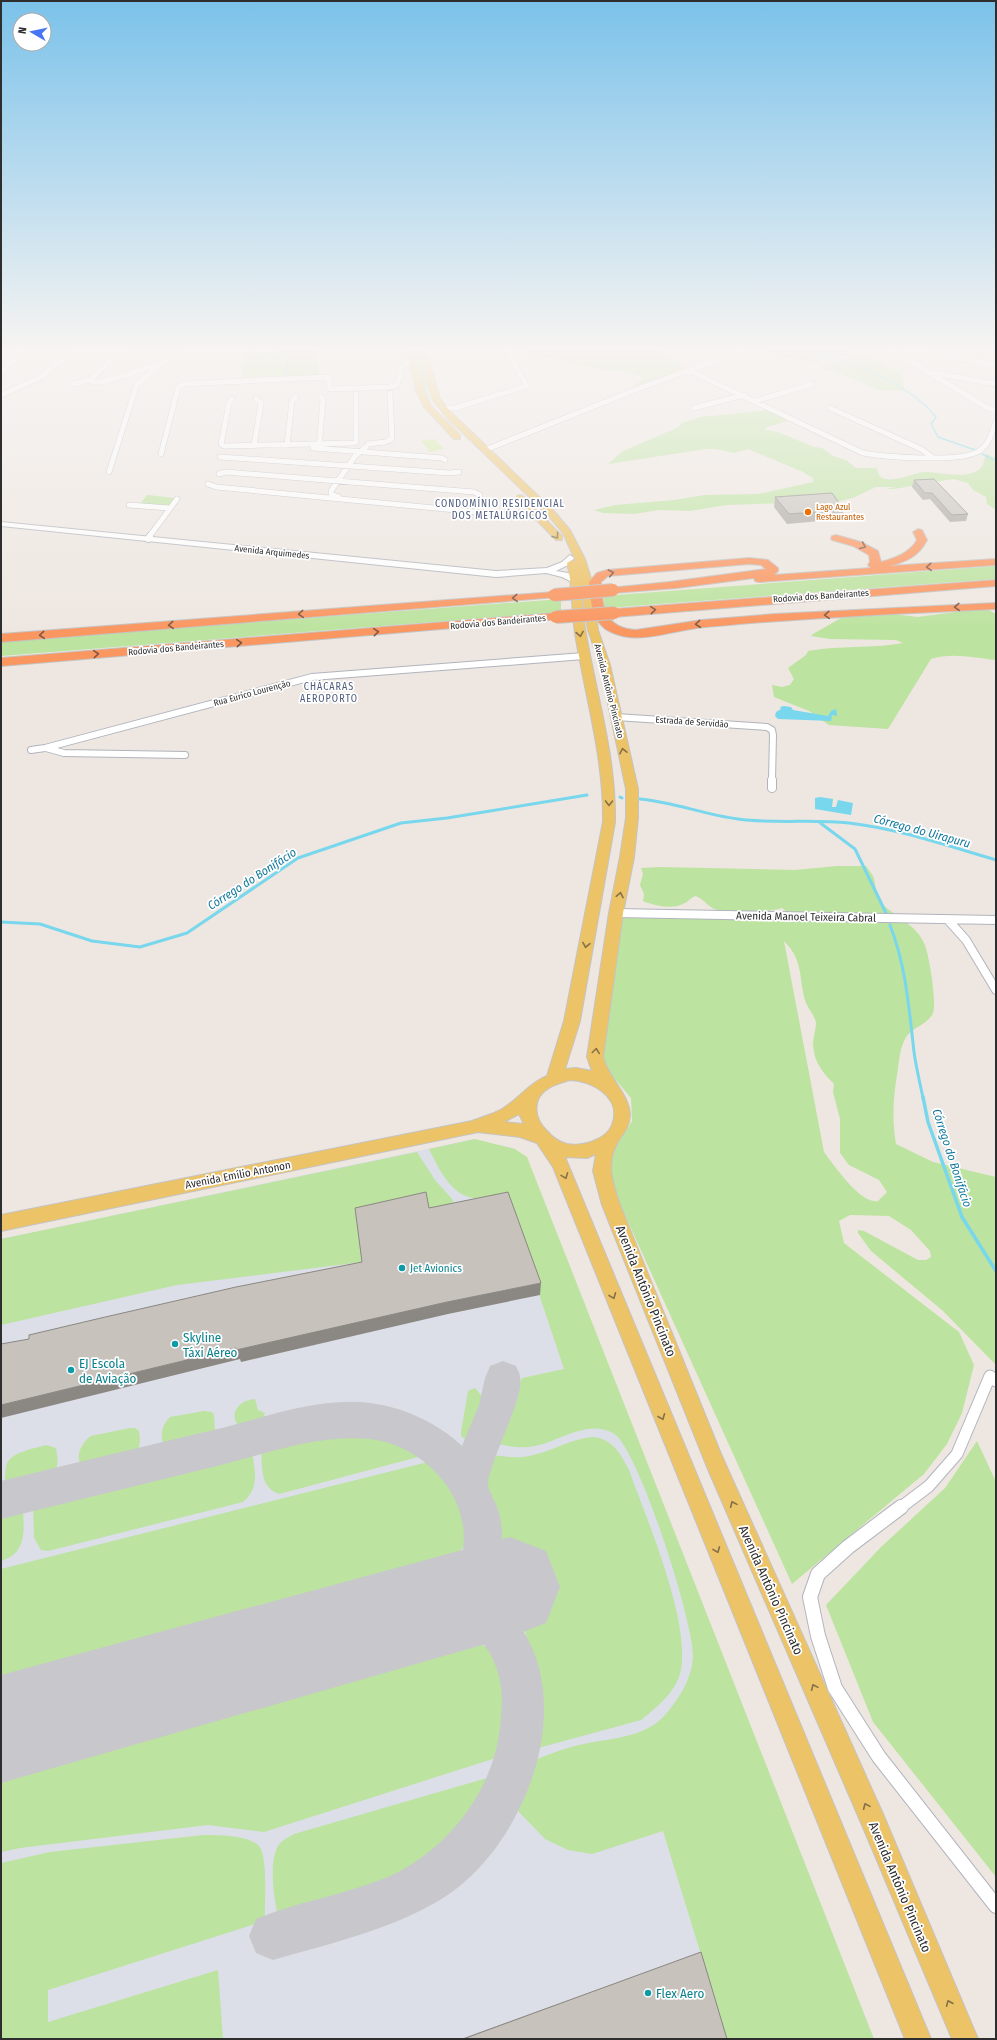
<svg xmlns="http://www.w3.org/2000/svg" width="997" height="2040" viewBox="0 0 997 2040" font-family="'Fira Sans Condensed',sans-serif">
<rect width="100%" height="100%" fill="#eee7e1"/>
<path fill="#dcdfe7" d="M474,1139L515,1149L526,1158L874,2039H1V1239Z"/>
<path fill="#bce39f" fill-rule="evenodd" d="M317,349L319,375L242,378L245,351Z
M415,349L419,350L430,401L424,398Z
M518,349H660L685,368L674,376L633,387L643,379L641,377C626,369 612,371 596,368C569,364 543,358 518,349Z
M759,349H843L854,354L818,362L807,363Z
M863,354L900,372L903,377L904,391L877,390L865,383L819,366Z
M771,410L791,420L765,428L766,430L778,432L814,447L822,448L833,456L846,460L856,468H876C879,471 878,476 882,478C895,483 912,473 925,472C941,472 963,479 977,471C984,468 984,459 986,454L996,458V510L987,504L986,497L973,490L968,483L953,479L894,489H886L895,487H876L853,498L840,501L726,505L690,511L659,510L634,514L603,513L594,510L615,505L674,500L704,495L758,494L813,482V478L803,472L748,449L734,453L716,449H706L608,464L623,451L677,428L682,423L700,417Z
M147,495L176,498L169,508L138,506Z
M996,566V579L605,608L603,596Z
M561,599V612L1,656V641Z
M985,608L996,614V660C975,658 952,652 931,659L888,729L829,725L809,711L774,697L772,685L782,687L790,685L794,679L788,668L806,655L808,651C840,645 872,649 903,643L896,640L830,639L811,636L813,634L841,618L874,612L918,617Z
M837,866H866C868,869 871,873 873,876C877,886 874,895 882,904C895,916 917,926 924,943C929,953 937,1003 933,1013C928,1025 910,1028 905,1039C899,1051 899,1063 897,1075C893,1099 892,1120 896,1144L933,1162L996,1177V1365L943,1311L871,1251L858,1233V1230L864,1231L918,1260H926L931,1257L930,1251L911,1230L889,1216L850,1215L839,1221L844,1243L959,1332L974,1365L962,1413L947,1444L924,1474L792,1584L615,1193L609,1169L616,1147L632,1121L631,1098L609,1072L598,1050L619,921L626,916H783L786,911L782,908C769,912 722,916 711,907C705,903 704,900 696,896C691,897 689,901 685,903C672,910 656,906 643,901L644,894L640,885L643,874L641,868L661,867L795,870ZM784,941C805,962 798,980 806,1003C809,1010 815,1016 816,1023C816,1030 813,1037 813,1044C814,1062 822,1072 834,1084L833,1092L840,1119V1153L849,1165L879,1180L887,1192L878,1201C861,1205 833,1164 824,1152Z
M475,1139L515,1149L527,1157L874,2039H727L663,1831L592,1854L568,1850L545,1839L519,1812L515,1800L528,1762C546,1756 564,1748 583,1744C612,1738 645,1738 666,1714C680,1697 691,1680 693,1658C695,1626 638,1446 613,1433C587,1419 560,1441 535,1446C521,1449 510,1446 496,1444L522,1378L564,1369L506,1195C496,1196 484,1198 474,1198C451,1196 438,1167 429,1149Z
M417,1152L435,1180L452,1199L460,1215L363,1262L177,1285L1,1325V1239Z
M475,1388C479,1393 485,1398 485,1404C484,1412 471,1435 466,1440L461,1436V1432L468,1391Z
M255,1399L258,1410L265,1413L262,1421L256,1428C229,1434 226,1402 255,1399Z
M204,1411L212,1412L214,1415L215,1431C210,1444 179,1448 166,1447C158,1438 162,1425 170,1417Z
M130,1428H135L139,1431C146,1466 113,1464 87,1469C72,1463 80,1443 91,1436Z
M346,1429C379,1430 396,1436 424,1453L418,1457L279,1494C259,1487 263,1467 261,1448L322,1432Z
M592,1437C612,1438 620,1453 629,1470C646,1518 695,1630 679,1677C673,1694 655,1709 641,1720L531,1750C540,1701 535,1674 524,1626L526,1625L496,1516L485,1489V1483L491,1455C503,1456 516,1459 529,1456C551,1452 570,1439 592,1437Z
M977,1441L996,1482V1877L873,1722L826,1605L881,1547L945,1488Z
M46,1445L56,1448C57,1456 59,1463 56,1470C51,1482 14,1492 5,1483C5,1478 5,1472 6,1467C8,1452 34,1449 46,1445Z
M252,1450C254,1470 261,1487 243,1502L48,1551L41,1550L34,1538L33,1504Z
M432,1461C442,1466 449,1476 455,1486C474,1516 476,1545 444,1567L1,1686V1569Z
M21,1507L23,1509C24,1530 27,1554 1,1561V1511Z
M466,1639C523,1652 512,1713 502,1756L264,1832L208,1825L20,1848L1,1852V1770Z
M494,1776C478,1816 452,1851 414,1872C397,1882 376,1887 357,1893C331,1902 305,1910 278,1916C274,1898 269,1865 277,1848C280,1841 287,1838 294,1834Z
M203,1835C218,1835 246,1835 258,1845C269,1855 264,1905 265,1921L48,1990V2022L218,1970L223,2039H1V1863L50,1852Z"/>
<path fill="#cfe99c" d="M434,439L444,449L430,452L421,441Z"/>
<path fill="#78d7ec" d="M784,706L791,707L793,710L828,716L831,711L836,709L837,716L832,715L831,721L778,719L775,716L776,712L781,709L780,707Z
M820,797L833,799L832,807H836L838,800L853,803L851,815L815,809V798Z"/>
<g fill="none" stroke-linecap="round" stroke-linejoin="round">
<path stroke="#78d7ec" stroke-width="1.5" d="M808,349C850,363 908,382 936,417L931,424L938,437L975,450
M287,353V375
M982,454L996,461"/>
<path stroke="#78d7ec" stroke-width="3" d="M620,797L622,798
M640,799C674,802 705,815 738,819C775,824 812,819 849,823C900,829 948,846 996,860
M819,822L855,849L886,913
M1,922L40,924L92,941L140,947L187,933L298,858L401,823L447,818L587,795
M890,925C906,966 909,1008 914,1052C916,1067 920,1083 923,1098"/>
<path stroke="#78d7ec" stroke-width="3.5" d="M923,1097L928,1122L962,1217L996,1271"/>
<path fill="#c8c8cc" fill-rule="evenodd" d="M503,1361L516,1366C517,1369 520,1373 520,1377C525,1396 492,1456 488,1482C487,1489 495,1500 497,1507C508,1538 500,1568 485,1595C508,1607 523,1626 533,1650C566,1729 521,1839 456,1889C407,1926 332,1943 273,1960L256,1953L249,1936L256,1919C297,1902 342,1895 383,1879C431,1860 474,1815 491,1766C497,1750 500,1733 501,1716C505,1683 496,1650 469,1630C461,1625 450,1621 442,1616L436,1602C443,1584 460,1569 463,1549C471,1494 421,1444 369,1439C319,1434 269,1453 221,1465C148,1483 74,1501 1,1519V1481C75,1463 148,1445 222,1428C269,1416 320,1397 370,1403C403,1407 438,1423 462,1446L479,1405L485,1378L490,1366Z"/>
<path fill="#c8c8cc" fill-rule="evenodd" d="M510,1537L546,1551L560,1587L546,1623L510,1637L1,1783V1675Z"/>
<defs>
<path id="street-far4" d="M80,349L120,352
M890,349L986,407L996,410
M903,349L996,365
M1,357L24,350
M688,370L863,453C886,457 961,463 979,451C989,445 992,432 996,422
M1,371L28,349
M934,373L996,384
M90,380L93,382H103L163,363L186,352L276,349
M90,380L123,349
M72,384L90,380
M356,394V442
M1,395L41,377L76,349
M232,399L229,403L221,444L224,446L354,443
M756,401L812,384
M444,408H455L527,386L506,349
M694,408L744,395
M830,408L921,449L932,457
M368,444L385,442L392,439L390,393
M287,445L292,401L296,397
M254,446L261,403L256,399
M313,448L442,458L445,460
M319,448L323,399L321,397
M485,450L640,388L748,349
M161,454L178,388L183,384L328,377L330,389L390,387L397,385L403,365L414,361
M220,457L450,473L459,472
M109,472L136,387L138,383L159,366
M219,474L226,472L474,492L480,495
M208,484L216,487L518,516L538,515
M339,497L331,494V491L355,456L366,447
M129,505L169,508
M149,537L177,499"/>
<path id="street-far3" d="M148,539L150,536
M616,717L767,727L772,730L773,735L772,781
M46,748L64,753L185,755
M31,750L45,748L312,677L584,656"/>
<path id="street-far2" d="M772,788V780
M616,913L996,920
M948,920L966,940L996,990"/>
<path id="street-far1" d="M900,1508L929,1486L957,1454L990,1376L996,1381"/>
<path id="street" d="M901,1507L848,1547L818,1574L810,1597L818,1636L835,1688L879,1757L996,1906"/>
<path id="secondary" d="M1,522L496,571L547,568L562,562L570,555L574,558L568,565L556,571L568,573L580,581L576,584L562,577L546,573L496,577L1,526Z"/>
<path id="primary" d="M406,349H414L424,391L431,406L460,435V439H454L424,407L416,391Z
M418,349H426L440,399L452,413L553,510L570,530L585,559L592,582L598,630L610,665L638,789V818L634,857L623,913L603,1057C608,1078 629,1093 630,1115C630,1125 624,1133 619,1140C605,1163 612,1181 620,1205L721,1454L883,1814L978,2039H952L865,1832L707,1467L602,1205L593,1171L596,1154L587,1158L565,1157L931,2039H905L553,1167L537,1143L520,1137L478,1132L1,1231V1215L472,1121C482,1117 493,1114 502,1109C518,1100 530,1082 547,1076L564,1021L603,822C604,757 585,696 575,633C571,609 573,586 567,563L572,560L576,562L563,533L547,514L446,417L432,399ZM579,573L588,630L600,665L626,789V818L620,857L609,913L587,1057L592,1071L576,1068L565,1069L580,1021L615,822C616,757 597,697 586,634C582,614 583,593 579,573ZM569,1080C591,1080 623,1097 612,1125C606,1140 582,1147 567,1144C559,1142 552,1137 547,1131C534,1119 531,1098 549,1088C555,1084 562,1083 569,1080ZM519,1114L524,1124L504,1122Z
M520,495L523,496L562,536V540H556L517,500V496Z"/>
<path id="highway" d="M918,529L922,530L927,540C919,556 906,562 889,566L996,559V565L759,582L755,581L754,578L677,588L613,593L609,592L607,590L609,588L669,582L766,569L761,565L749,564L608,576L601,582C602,610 606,628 636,630L702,620L775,614L996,603V609C910,613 825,617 739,624C723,626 707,626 691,629C665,633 636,644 611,632C592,624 590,599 589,582L597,573L607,570L749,558L768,560L778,568V571L774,575L871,568L868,565L870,562L869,555L853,546L832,540L831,538L832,536L836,535L861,542L878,551L881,562C895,558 910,553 917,540L913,532Z
M996,580V586L614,617L608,613L614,609Z
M554,592L560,595L558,597L1,642V634Z
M556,613L560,615L562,617L560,619L1,666V658Z"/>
</defs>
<use href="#street-far4" stroke="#b1b4bd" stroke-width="6"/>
<use href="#street-far3" stroke="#b1b4bd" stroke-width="8"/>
<use href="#street-far2" stroke="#b1b4bd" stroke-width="10"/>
<use href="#street-far1" stroke="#b1b4bd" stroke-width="13"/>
<use href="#street" stroke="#b1b4bd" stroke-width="16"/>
<use href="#secondary" stroke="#b1b4bd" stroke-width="2"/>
<use href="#primary" stroke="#c4c4c4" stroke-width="2"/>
<use href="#highway" stroke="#c4c4c4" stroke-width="2"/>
<use href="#street-far4" stroke="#fff" stroke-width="5"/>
<use href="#street-far3" stroke="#fff" stroke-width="6"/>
<use href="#street-far2" stroke="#fff" stroke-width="8"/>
<use href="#street-far1" stroke="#fff" stroke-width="11"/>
<use href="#street" stroke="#fff" stroke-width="14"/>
<use href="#secondary" fill="#fff" fill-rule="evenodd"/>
<use href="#primary" fill="#edc367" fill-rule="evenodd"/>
<use href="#highway" fill="#fa9660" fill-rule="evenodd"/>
<defs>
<path id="highway-bridge" d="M554,595L613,590
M556,617L614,613"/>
</defs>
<use href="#highway-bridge" stroke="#c4c4c4" stroke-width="14" stroke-linecap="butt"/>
<use href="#highway-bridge" stroke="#fa9660" stroke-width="12"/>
</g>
<path fill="#aba7a2" d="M914,480L968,514L966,521L950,522L930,499L923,500L912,487Z
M775,497L844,510L842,519L787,524L774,507Z
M701,1952L727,2039H461L696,1954Z"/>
<path fill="#8b8884" d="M541,1283L540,1295L448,1314L241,1362L240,1359L1,1418V1405L236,1348L447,1302Z"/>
<path fill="#c7c2bc" stroke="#8b8884" d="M934,479L968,514L952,515L932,493H925L914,480Z
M832,493L844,510L789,514L775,497Z
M426,1192L429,1208L508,1192L541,1283L447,1302L236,1350V1348L1,1405V1344L29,1339V1335L101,1318L236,1287L362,1262L355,1208Z
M701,1952L727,2039H463Z"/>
<defs><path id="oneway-chevron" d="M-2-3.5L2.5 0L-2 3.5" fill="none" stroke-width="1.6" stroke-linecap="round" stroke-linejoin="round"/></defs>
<g stroke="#847148">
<use href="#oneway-chevron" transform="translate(556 536) rotate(52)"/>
<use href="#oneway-chevron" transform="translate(580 634) rotate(80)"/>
<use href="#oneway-chevron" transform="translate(623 751) rotate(-102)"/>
<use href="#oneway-chevron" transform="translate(609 803) rotate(91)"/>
<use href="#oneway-chevron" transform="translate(620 895) rotate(-79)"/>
<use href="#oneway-chevron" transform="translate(586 945) rotate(100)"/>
<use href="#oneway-chevron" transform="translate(596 1051) rotate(-82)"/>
<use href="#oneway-chevron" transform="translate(565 1176) rotate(69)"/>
<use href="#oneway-chevron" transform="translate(613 1296) rotate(68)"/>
<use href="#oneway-chevron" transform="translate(662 1417) rotate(68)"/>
<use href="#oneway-chevron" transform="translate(733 1504) rotate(-114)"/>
<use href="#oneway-chevron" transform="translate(717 1550) rotate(68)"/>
<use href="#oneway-chevron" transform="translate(814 1687) rotate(-114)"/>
<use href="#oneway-chevron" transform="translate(866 1806) rotate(-114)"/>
<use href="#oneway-chevron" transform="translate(949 2003) rotate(-113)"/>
</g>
<g stroke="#805842">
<use href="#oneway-chevron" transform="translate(863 546) rotate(23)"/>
<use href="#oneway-chevron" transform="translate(929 567) rotate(176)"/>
<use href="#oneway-chevron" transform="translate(611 573) rotate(-11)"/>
<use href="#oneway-chevron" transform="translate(515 598) rotate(176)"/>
<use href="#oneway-chevron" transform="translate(957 607) rotate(178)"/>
<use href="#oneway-chevron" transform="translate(653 610) rotate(-5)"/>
<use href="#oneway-chevron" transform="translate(301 614) rotate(175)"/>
<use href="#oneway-chevron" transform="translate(827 615) rotate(176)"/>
<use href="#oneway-chevron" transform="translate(698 624) rotate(174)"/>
<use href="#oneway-chevron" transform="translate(171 625) rotate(175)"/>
<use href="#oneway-chevron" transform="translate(376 632) rotate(-5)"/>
<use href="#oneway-chevron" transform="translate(42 635) rotate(175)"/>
<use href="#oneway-chevron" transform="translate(239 643) rotate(-5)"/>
<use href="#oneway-chevron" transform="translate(96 654) rotate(-5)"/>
</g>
<linearGradient id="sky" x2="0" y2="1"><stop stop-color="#7bc2ea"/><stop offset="0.55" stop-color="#f7f4f2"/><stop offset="1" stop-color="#f7f4f2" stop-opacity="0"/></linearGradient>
<rect width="997" height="634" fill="url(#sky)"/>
<circle fill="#e8710a" stroke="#fff" stroke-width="1.5" cx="808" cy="512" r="4"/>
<g fill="#0f9aa8" stroke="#fff" stroke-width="1.5">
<circle cx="402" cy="1268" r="4"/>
<circle cx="175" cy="1344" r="4"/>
<circle cx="71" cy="1370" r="4"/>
<circle cx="648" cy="1993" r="4"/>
</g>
<g text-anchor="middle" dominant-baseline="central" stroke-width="3.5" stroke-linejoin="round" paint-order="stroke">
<g font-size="9" fill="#c56008" stroke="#fff" text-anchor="start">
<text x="816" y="507">Lago Azul<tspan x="816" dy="10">Restaurantes</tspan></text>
</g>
<g font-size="9" fill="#2e2e2e" stroke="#fff">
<text transform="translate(272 552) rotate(6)">Avenida Arquimedes</text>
<text transform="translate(821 596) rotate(-4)">Rodovia dos Bandeirantes</text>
<text transform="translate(498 622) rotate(-5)">Rodovia dos Bandeirantes</text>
<text transform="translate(176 648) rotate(-5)">Rodovia dos Bandeirantes</text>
<text transform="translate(609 691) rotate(76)">Avenida Antônio Pincinato</text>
<text transform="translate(252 693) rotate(-15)">Rua Eurico Lourenção</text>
<text transform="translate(692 722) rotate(4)">Estrada de Servidão</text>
</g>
<g font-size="10" letter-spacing="1" fill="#4e5b7e" stroke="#fff">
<text x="500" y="504">CONDOMÍNIO RESIDENCIAL<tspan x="500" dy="12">DOS METALÚRGICOS</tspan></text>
<text x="329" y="687">CHÁCARAS<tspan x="329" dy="12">AEROPORTO</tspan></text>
</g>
<g font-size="11" fill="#2e2e2e" stroke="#fff">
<text transform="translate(806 917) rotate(1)">Avenida Manoel Teixeira Cabral</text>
<text transform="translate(238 1175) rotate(-11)">Avenida Emílio Antonon</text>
</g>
<g font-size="11" fill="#0d838f" stroke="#fff" text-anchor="start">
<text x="410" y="1268">Jet Avionics</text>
</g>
<g font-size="12" font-style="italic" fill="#12799d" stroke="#fff">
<text transform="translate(922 831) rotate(15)">Córrego do Uirapuru</text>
<text transform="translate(252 879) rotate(-33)">Córrego do Bonifácio</text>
<text transform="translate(952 1158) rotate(72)">Córrego do Bonifácio</text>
</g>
<g font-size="13" fill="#2e2e2e" stroke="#fff">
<text transform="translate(646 1291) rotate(68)">Avenida Antônio Pincinato</text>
<text transform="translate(771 1590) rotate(66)">Avenida Antônio Pincinato</text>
<text transform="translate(900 1887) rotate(67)">Avenida Antônio Pincinato</text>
</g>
<g font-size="13" fill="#0d838f" stroke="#fff" text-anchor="start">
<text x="183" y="1337">Skyline<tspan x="183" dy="15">Táxi Aéreo</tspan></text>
<text x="79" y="1363">EJ Escola<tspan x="79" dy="15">de Aviação</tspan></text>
<text x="656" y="1993">Flex Aero</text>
</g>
</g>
<rect width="997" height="2040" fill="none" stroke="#2e2e2e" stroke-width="4"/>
<g transform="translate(32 32) rotate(279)"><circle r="19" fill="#ffffff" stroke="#ababab"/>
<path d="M0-3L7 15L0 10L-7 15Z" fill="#4776f5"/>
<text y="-6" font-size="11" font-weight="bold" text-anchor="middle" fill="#2e2e2e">N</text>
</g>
</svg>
